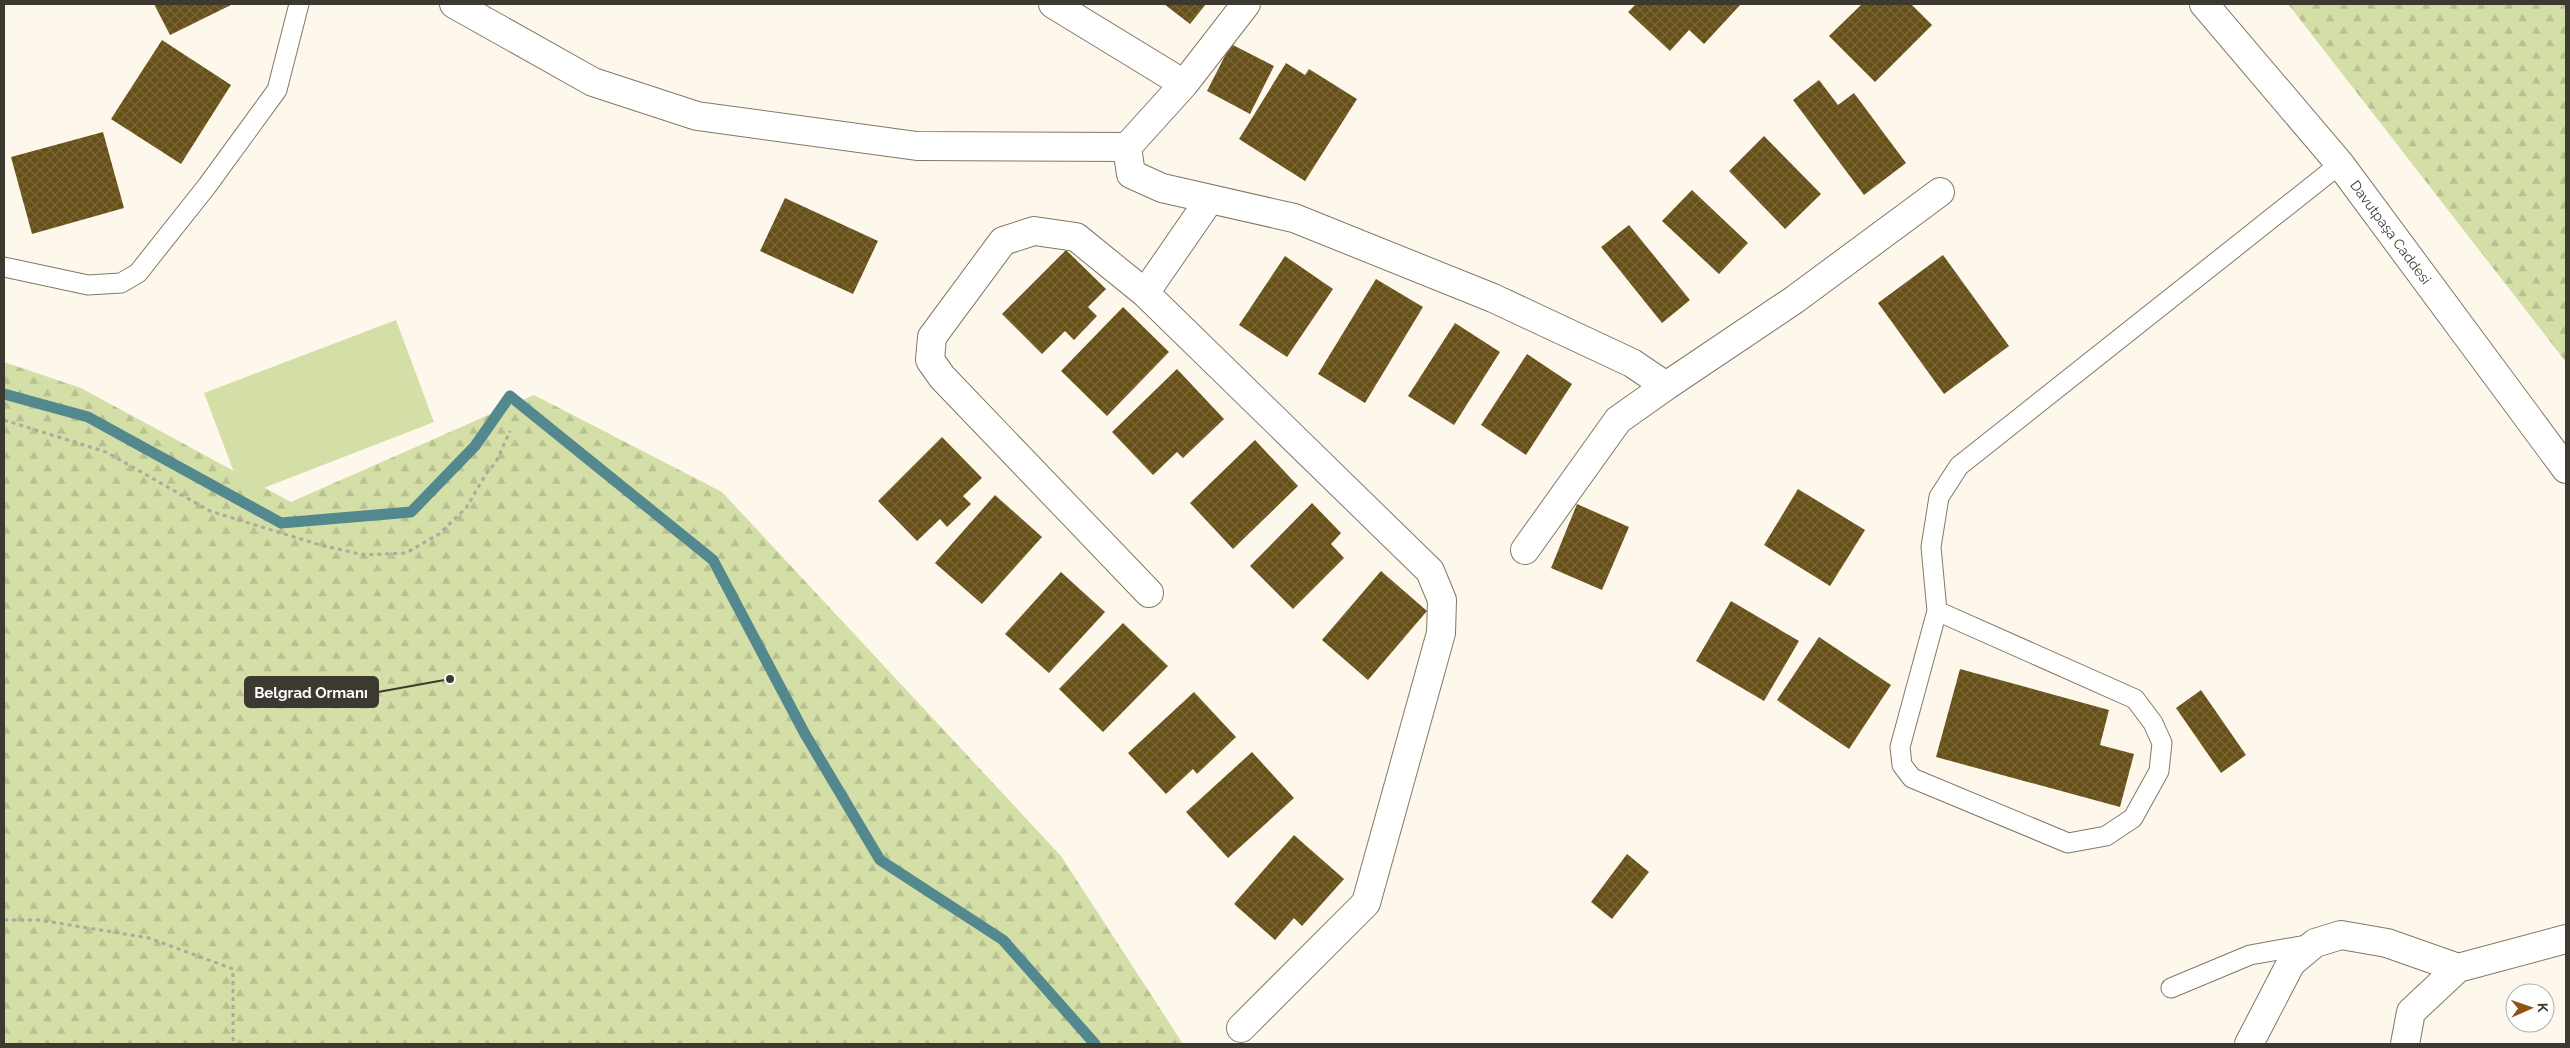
<svg xmlns="http://www.w3.org/2000/svg" width="2570" height="1048" viewBox="0 0 2570 1048" font-family="Raleway,sans-serif">
<defs>
<pattern id="forest-firs" width="22" height="20" patternUnits="userSpaceOnUse" patternTransform="scale(1.25)"><rect width="22" height="20" fill="#d4dfa7"/><path d="M5 1l3.5 6h-7zM16 11l3.5 6h-7z" fill="#b7c090"/></pattern>
<pattern id="building-cross-hatch" width="8" height="8" patternUnits="userSpaceOnUse" patternTransform="scale(1.25)"><rect width="8" height="8" fill="#665017"/><path d="M0 0l8 8M0 8l8-8" fill="none" stroke="#796739"/></pattern>
</defs>
<rect width="100%" height="100%" fill="#fef8ec"/>
<path fill="url(#forest-firs)" d="M2288,4H2566V362Z
M4,362L81,388L291,502L534,395L722,492L1061,856L1183,1044H4Z"/>
<path fill="#d4dfa7" d="M396,320L434,422L243,496L204,393Z"/>
<g fill="none" stroke-linecap="round" stroke-linejoin="round">
<path stroke="#53888f" stroke-width="11" d="M4,394L88,417L281,523L411,512L475,446L510,396L713,560L805,734L880,860L1003,940L1095,1044"/>
</g>
<path fill="url(#building-cross-hatch)" d="M154,4H233L170,35Z
M1164,4H1206L1190,24Z
M1636,4H1741L1704,44L1689,30L1670,51L1628,12Z
M1862,4H1911L1932,25L1875,82L1829,36Z
M162,40L231,85L181,164L111,119Z
M1231,44L1274,66L1250,114L1207,91Z
M1286,63L1305,75L1309,69L1357,99L1305,181L1239,139Z
M1819,80L1838,105L1854,93L1906,163L1864,195L1793,100Z
M103,132L124,208L32,234L11,157Z
M1764,136L1821,194L1785,229L1729,171Z
M1692,190L1748,243L1719,274L1662,221Z
M785,198L878,241L853,294L760,251Z
M1629,225L1690,300L1662,323L1601,247Z
M1066,250L1106,289L1088,307L1097,316L1074,340L1065,331L1042,354L1002,314Z
M1943,255L2009,346L1944,394L1878,303Z
M1285,256L1333,289L1287,357L1239,325Z
M1376,279L1423,307L1365,403L1318,374Z
M1123,307L1169,352L1107,416L1061,371Z
M1455,323L1500,352L1454,425L1408,396Z
M1527,354L1572,384L1526,455L1481,425Z
M1177,369L1224,419L1183,458L1177,452L1153,475L1112,432Z
M942,437L982,478L963,496L971,504L947,527L940,519L917,541L878,501Z
M1255,440L1298,486L1233,549L1190,503Z
M1798,489L1865,530L1830,586L1764,545Z
M995,495L1042,537L982,604L935,563Z
M1312,503L1341,533L1331,544L1344,558L1293,609L1250,566Z
M1577,504L1629,527L1602,590L1551,568Z
M1381,571L1427,611L1368,680L1322,640Z
M1061,572L1105,612L1049,673L1005,634Z
M1731,601L1799,641L1764,701L1696,661Z
M1123,623L1168,666L1103,732L1059,689Z
M1819,637L1891,685L1849,749L1777,700Z
M1960,669L2109,710L2100,745L2134,754L2120,807L1936,757Z
M2201,690L2246,755L2221,773L2176,708Z
M1194,692L1236,737L1197,774L1193,769L1166,794L1128,753Z
M1252,752L1294,798L1228,858L1186,812Z
M1294,835L1344,879L1302,926L1294,918L1275,940L1234,904Z
M1627,854L1649,872L1612,919L1591,902Z"/>
<g fill="none" stroke-linecap="round" stroke-linejoin="round">
<defs>
<path id="lane" d="M4,267L88,285L121,283L138,273L207,186L277,90L299,4
M1937,611L2135,699L2153,723L2162,743L2159,771L2133,818L2106,836L2068,843L1912,778L1902,765L1900,747L1937,611L1931,547L1939,497L1959,466L2340,164
M2171,988L2250,955L2312,944"/>
<path id="street" d="M454,4L593,82L697,116L917,146L1127,147
M1053,4L1184,84
M1246,4L1184,84L1127,147L1131,174L1162,188L1294,218L1493,298L1632,363L1666,386L1794,300L1940,192
M1210,199L1145,293L1430,571L1442,600L1441,633L1366,903L1241,1028
M1145,293L1076,237L1034,231L1003,241L932,337L930,360L942,377L1149,593
M1525,550L1618,420L1666,386
M2249,1044L2291,963L2315,943L2341,935L2387,943L2458,968L2566,939
M2405,1044L2411,1012L2458,968"/>
<g id="secondary">
<path id="s1" d="M2204,4L2340,164L2566,469"/>
</g>
</defs>
<use href="#lane" stroke="#817967" stroke-width="21"/>
<use href="#street" stroke="#817967" stroke-width="30"/>
<use href="#secondary" stroke="#817967" stroke-width="30"/>
<path stroke="#aea99f" stroke-width="3" stroke-dasharray="4 4" stroke-linecap="butt" d="M4,420L106,452L210,511L320,545L364,555L406,553L439,534L466,508L486,474L496,462L510,431
M4,920H39L149,938L233,969V1044"/>
<use href="#lane" stroke="#fff" stroke-width="19"/>
<use href="#street" stroke="#fff" stroke-width="28"/>
<use href="#secondary" stroke="#fff" stroke-width="28"/>
</g>
<g text-anchor="middle" dominant-baseline="central" stroke-width="5" stroke-linejoin="round" paint-order="stroke">
<g font-size="14" fill="#3c3931" stroke="#fff">
<text stroke="none"><textPath href="#s1" startOffset="295">Davutpaşa Caddesi</textPath></text>
</g>
</g>
<path fill="none" stroke="#3c3931" stroke-width="2" d="M450 679L378 692"/>
<circle fill="#3c3931" stroke="#fff" stroke-width="2" cx="450" cy="679" r="5"/>
<rect fill="#3c3931" stroke="#3c3931" stroke-width="2" x="245" y="677" width="133" height="30" rx="5"/>
<g font-size="15" text-anchor="middle" font-weight="bold" fill="#fff">
<text x="311" y="698">Belgrad Ormanı</text>
</g>
<rect width="2570" height="1048" fill="none" stroke="#3c3931" stroke-width="10"/>
<g transform="translate(2530 1008) rotate(88)"><circle r="24" fill="#ffffff" stroke="#b1b0ad"/>
<path d="M0-4L9 19L0 12L-9 19Z" fill="#905215"/>
<text y="-8" font-size="14" font-weight="bold" text-anchor="middle" fill="#3c3931">K</text>
</g>
</svg>
